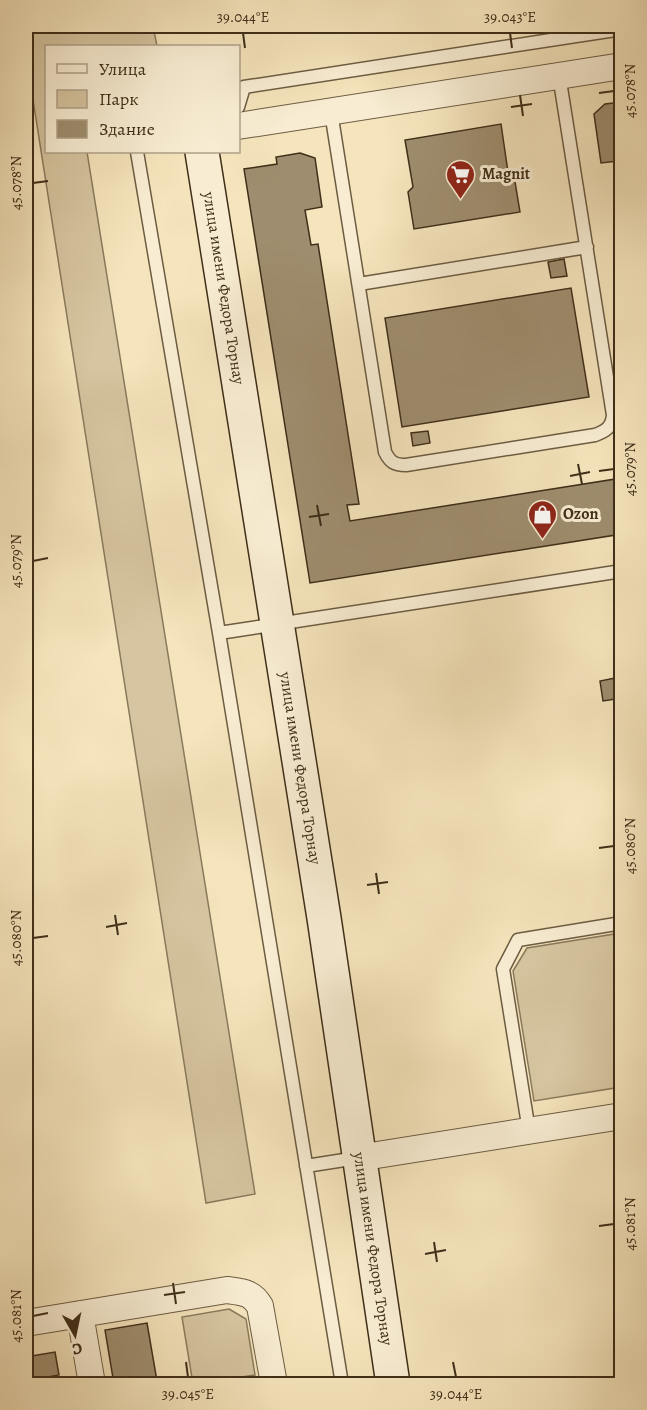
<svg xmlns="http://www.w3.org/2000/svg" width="647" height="1410" viewBox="0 0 647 1410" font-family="Alegreya,serif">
<rect width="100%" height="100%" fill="#f5e4bc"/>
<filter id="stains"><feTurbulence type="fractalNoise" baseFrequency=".00333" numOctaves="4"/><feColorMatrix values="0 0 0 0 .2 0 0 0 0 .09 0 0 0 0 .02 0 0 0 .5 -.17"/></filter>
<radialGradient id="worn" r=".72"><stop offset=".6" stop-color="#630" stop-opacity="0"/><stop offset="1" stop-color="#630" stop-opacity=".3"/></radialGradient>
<path fill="#d6c5a0" stroke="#8a7a5c" stroke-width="1.5" d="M26,26H153L157,46H46V152H87L255,1194L206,1203L26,55Z
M621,933V1087L534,1101L513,971L527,948Z
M229,1309L246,1319L255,1375L193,1384L182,1317Z"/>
<path fill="#9e8d6e" stroke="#3f2e19" stroke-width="1.5" d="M622,102V182L618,161L601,163L594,114L605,104Z
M501,124L508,172L514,176L520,212L414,229L408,192L413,187L405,140Z
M300,153L315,158L322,207L305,210L311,245L318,244L359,504L347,505L350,521L622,478V534L310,583L244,169L277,164L276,157Z
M564,259L567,276L551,278L548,262Z
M571,288L589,397L402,427L385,318Z
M428,431L430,443L413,446L411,433Z
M620,677L622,698L603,701L600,681Z
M622,766V787L618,788L614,767Z
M147,1323L157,1381L136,1384H114L105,1330Z
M55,1352L59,1375L26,1381V1357Z"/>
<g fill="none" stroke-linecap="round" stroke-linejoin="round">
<defs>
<path id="lane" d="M238,107L244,87L622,29
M331,112L385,452C390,462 394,465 406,465L595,435C606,431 612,427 613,415L559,75
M137,152L219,633L342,1384
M359,284L587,247
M219,633L622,571
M529,1131L503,969L518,940L622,923
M306,1166L357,1158"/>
<path id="street" d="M238,126L622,66
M358,1158L622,1116
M80,1314L92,1384
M26,1323L227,1290C242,1292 252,1292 260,1306L274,1384"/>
<g id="secondary">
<path id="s1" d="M202,152L324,918L393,1384"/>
</g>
</defs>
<use href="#lane" stroke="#6c5c42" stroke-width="15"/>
<use href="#street" stroke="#6c5c42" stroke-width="28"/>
<use href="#secondary" stroke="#3f2e19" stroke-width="36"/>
<use href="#lane" stroke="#f8edd3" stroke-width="12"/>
<use href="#street" stroke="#f8edd3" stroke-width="26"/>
<use href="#secondary" stroke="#f8edd3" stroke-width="33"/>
</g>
<path fill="none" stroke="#3f2e19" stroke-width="2" d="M243,33L245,48M510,33L512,48M599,93L614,91M520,95L523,116M511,107L532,104M33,183L48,181M578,464L582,484M599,471L614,469M570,476L590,472M317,505L321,526M309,517L329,514M33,561L48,558M599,848L614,846M376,873L379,894M367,885L388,882M115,915L118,935M106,927L127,923M33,938L48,936M599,1226L614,1224M434,1242L437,1262M425,1254L446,1250M173,1283L176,1304M164,1295L185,1292M33,1316L48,1313M186,1362L188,1377M453,1362L456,1377"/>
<defs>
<symbol id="supermarket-pin" viewBox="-11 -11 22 30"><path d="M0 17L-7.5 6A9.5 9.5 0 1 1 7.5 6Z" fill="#8f2418" stroke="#f8edd3"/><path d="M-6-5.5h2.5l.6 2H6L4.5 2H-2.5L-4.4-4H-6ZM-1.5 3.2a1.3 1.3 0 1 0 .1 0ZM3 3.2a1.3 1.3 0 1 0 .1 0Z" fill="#fff"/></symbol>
<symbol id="shop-pin" viewBox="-11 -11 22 30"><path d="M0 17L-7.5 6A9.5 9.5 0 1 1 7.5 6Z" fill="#8f2418" stroke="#f8edd3"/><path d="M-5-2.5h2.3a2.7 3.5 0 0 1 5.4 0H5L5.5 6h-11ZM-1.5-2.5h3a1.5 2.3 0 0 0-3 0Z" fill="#fff"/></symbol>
</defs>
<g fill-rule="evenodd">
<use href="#supermarket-pin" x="444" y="158" width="33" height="45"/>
<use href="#shop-pin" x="526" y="498" width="33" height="45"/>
</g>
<g text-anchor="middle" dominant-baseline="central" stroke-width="6" stroke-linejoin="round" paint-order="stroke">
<g font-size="16" font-weight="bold" fill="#3f2e19" stroke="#f8edd3" text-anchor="start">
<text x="482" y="174">Magnit</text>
<text x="563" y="514">Ozon</text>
</g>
<g font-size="16" fill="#3f2e19" stroke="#f8edd3">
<text stroke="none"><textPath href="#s1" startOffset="138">улица имени Федора Торнау</textPath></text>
<text stroke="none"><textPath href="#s1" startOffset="624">улица имени Федора Торнау</textPath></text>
<text stroke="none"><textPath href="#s1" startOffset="1110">улица имени Федора Торнау</textPath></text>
</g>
</g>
<rect width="647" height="1410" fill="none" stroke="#f5e4bc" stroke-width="66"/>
<rect x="45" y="45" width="195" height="108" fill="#f8edd3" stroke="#aea189" stroke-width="1.5"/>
<rect x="57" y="64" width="30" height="9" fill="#f8edd3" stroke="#aea189" stroke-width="1.5"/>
<text x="99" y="75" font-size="18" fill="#3f2e19">Улица</text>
<rect x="57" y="90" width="30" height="18" fill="#d6c5a0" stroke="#aea189" stroke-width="1.5"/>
<text x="99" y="105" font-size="18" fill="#3f2e19">Парк</text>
<rect x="57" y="120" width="30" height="18" fill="#9e8d6e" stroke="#aea189" stroke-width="1.5"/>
<text x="99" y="135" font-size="18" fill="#3f2e19">Здание</text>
<g transform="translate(75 1335) rotate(171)" stroke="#f8edd3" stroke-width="4.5" paint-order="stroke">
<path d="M0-4.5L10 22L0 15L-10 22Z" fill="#3f2e19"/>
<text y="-9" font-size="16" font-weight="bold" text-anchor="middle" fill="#3f2e19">С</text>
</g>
<rect x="33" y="33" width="581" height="1344" fill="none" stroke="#3f2e19" stroke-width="2"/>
<g font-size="15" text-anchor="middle" fill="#3f2e19">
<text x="243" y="22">39.044°E</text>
<text x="510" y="22">39.043°E</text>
<text transform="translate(630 91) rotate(-90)" y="5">45.078°N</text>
<text transform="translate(16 183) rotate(-90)" y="5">45.078°N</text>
<text transform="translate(630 469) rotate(-90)" y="5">45.079°N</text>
<text transform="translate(16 561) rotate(-90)" y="5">45.079°N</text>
<text transform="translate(630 846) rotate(-90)" y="5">45.080°N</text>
<text transform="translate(16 938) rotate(-90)" y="5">45.080°N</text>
<text transform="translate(630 1224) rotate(-90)" y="5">45.081°N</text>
<text transform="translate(16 1316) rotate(-90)" y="5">45.081°N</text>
<text x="188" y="1399">39.045°E</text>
<text x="456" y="1399">39.044°E</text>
</g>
<rect width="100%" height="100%" filter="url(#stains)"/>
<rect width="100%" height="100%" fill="url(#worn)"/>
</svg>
